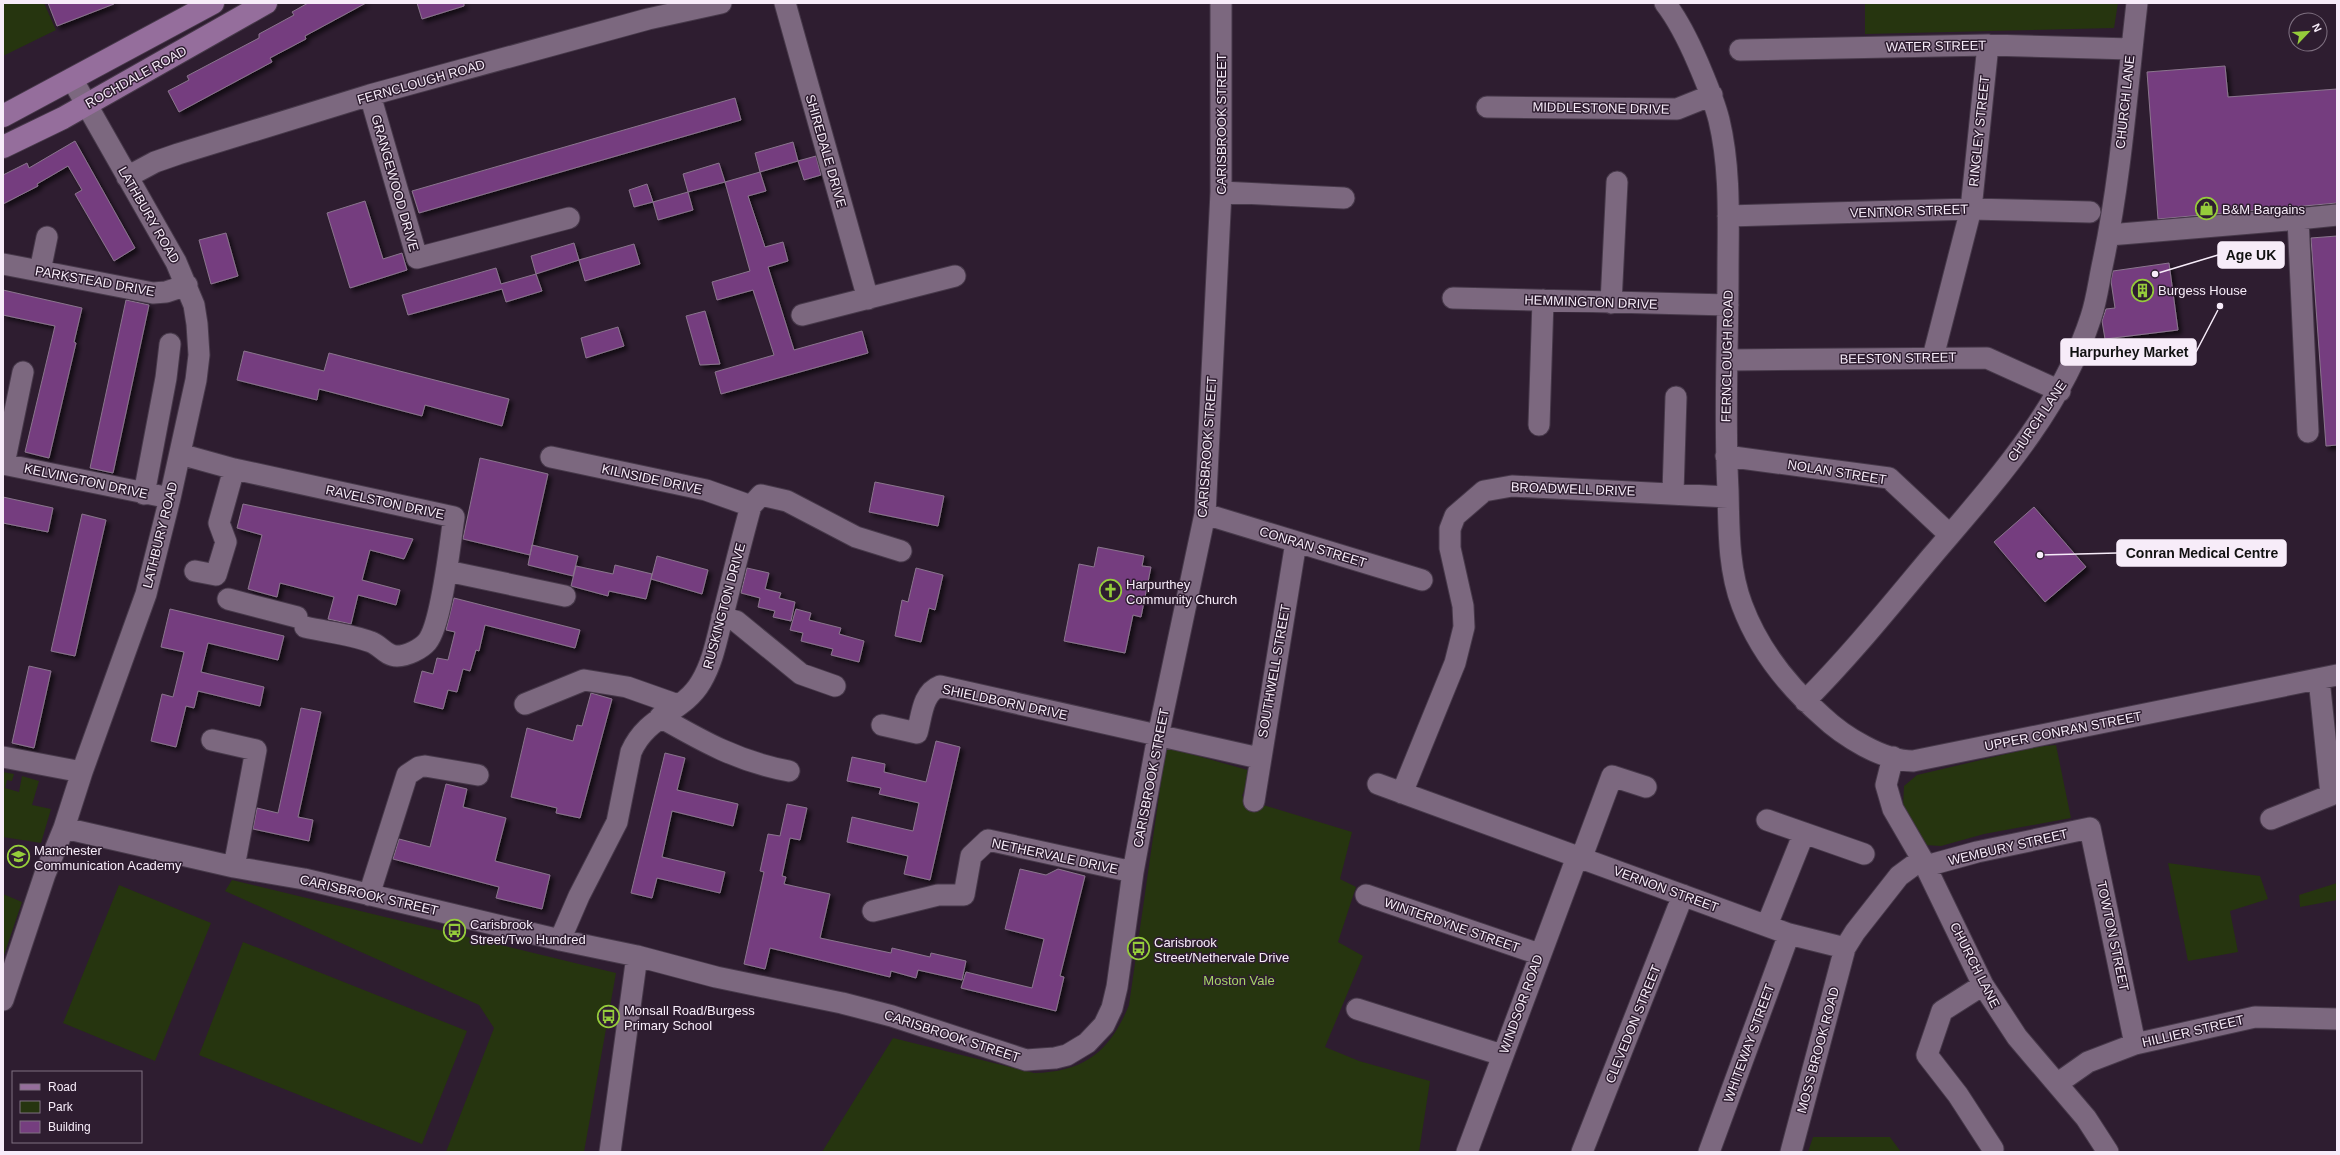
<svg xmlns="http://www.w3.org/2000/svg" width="2340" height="1155" viewBox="0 0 2340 1155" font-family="Helvetica,sans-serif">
<defs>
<filter id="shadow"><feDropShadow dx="3.5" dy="3.5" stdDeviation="2" flood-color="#0009"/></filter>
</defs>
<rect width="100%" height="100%" fill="#2e1d30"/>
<path fill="#26350f" d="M3,3H44L56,30L3,56Z
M1865,3H2118L2114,28L1865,34Z
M2056,745L2071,818L1984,834L1941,846L1925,845L1903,807L1904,786L1917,775L2036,747Z
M1166,747L1251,771L1242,796L1250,801L1352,832L1340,879L1356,887L1338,942L1363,956L1325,1047L1359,1061L1430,1081L1419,1152H822L893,1038L1034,1073C1085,1072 1110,1051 1129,1005Z
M3,772L14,774L12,781L7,780L5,788L19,792L22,776L39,781L32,805L51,809L41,843L3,837Z
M2168,863L2260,876L2268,899L2230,911L2238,952L2188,961Z
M232,880L616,973L584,1152H446L494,1028L479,1005L225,891Z
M2337,883V900L2300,907L2299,895Z
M119,885L211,923L155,1061L63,1023Z
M3,894L22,902L3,958Z
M243,942L467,1031L422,1144L199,1055Z
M1813,1137H1890L1901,1152H1808Z"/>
<path fill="#753e7f" stroke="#8a758d" filter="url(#shadow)" d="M48,3H114V4L57,26Z
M308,3H366L305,36L306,39L270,58L272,62L179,112L168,91L189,80L187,76L259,38V34L294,15L292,12Z
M417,3H464V6L422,19Z
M2225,66L2228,97L2337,89V203L2158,219L2147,72Z
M735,98L741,120L419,213L412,191Z
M75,141L135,248L114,261L75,194L82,190L68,166L37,184L38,186L3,204V175L27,163L29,168Z
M793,142L798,161L760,172L755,153Z
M816,156L821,175L804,180L798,161Z
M719,163L725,182L688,192L683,174Z
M760,172L766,191L748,196L765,247L783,242L788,261L768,267L794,350L862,331L868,353L721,394L715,372L774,355L753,290L717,300L712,282L750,271L725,182Z
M647,184L653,202L634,207L629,190Z
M688,192L693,210L658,220L653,202Z
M365,201L383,259L402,253L407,270L350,288L327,213Z
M226,233L238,276L211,284L199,240Z
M2337,236V445L2326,446L2311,238Z
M574,243L579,260L536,274L531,256Z
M634,244L640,264L585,281L579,260Z
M2169,263L2178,330L2105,339L2102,321L2106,309L2115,308L2111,281L2113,271Z
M496,268L501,284L536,274L542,291L506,302L502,289L408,315L402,295Z
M3,290L82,308L74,342L76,343L49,458L25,452L55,326L3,315Z
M126,300L149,305L113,473L90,468Z
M705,311L720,364L700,365L686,316Z
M618,327L624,346L586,358L581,338Z
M244,351L324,371L329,353L509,399L502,426L425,405L422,416L319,389L317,400L237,380Z
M480,458L548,474L530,555L463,539Z
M875,482L944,496L938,526L869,512Z
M3,497L53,508L48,532L3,523Z
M243,504L413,539L404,559L370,550L362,580L400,590L396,605L358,595L351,624L328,619L334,597L280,583L277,597L248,589L262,535L237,528Z
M2034,507L2086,567L2045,602L1994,542Z
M82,514L106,520L75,656L51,651Z
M532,545L578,556L573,576L528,565Z
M1098,547L1144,556L1142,566L1151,567L1141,617L1133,615L1125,653L1064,641L1079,564L1094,567Z
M657,556L708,570L702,594L651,579L646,599L609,591L608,596L571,586L576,566L613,574L615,565L652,574L651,579Z
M747,568L769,573L765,589L781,593L779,598L795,602L791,621L773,617L775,611L758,607L760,598L741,593Z
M916,568L943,575L935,610L929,608L921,642L895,636L902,600L908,602Z
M454,598L580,630L575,648L485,625L479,651L476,650L470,671L463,669L457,692L448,690L443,709L414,702L422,671L433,674L437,658L448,660L455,632L446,630Z
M170,609L284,636L278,660L208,643L201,672L264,687L260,706L198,691L194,708L186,706L176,747L151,741L162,694L173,697L184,652L161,647Z
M796,609L811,613L809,620L841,628L839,634L864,641L859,662L831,655L833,649L801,641L803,633L790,630Z
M29,666L51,671L34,748L12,743Z
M591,693L612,699L580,818L556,813L557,808L511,797L527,728L573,741L577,725L582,726Z
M301,708L321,712L298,817L313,820L309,841L253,829L257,808L278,813Z
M936,741L960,747L930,880L904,874L908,856L847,842L852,817L913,831L919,803L879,794L881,788L847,781L852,757L885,764L884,772L926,782Z
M665,753L685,758L677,790L738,804L733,826L672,811L662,857L725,872L720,893L657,878L652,898L631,893Z
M446,784L467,789L463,807L506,818L495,861L550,875L542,909L496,898L499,887L393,859L399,839L430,847Z
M787,804L807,808L800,840L790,838L782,876L786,877L784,884L830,894L820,938L891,953L892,948L930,957L931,953L966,961L962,980L918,970L916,978L891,971L890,977L770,948L765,969L744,964L764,872L760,871L768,834L780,836Z
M1020,869L1046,875L1058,869L1085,876L1060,976L1064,977L1056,1011L961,988L966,972L1032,988L1044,939L1005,929Z"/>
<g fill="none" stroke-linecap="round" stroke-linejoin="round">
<defs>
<path id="street" d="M785,3L868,299
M1665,3C1679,21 1689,42 1698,63C1706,82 1714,100 1719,120C1731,170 1728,223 1728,274C1728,346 1724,418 1728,490C1729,528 1728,568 1742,605C1758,648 1788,686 1822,716C1843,736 1883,761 1913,761L2337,675
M1740,50L1988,45L2131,49
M370,95L417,258L569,218
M1487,107L1677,109L1712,95
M127,177L155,162L178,154L370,95L648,19L721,3
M1221,192L1344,198
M1728,216L1971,209L2090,212
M2109,235L2298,219
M3,264L153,293L166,292L187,285
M40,271L47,237
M1453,298L1728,305
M1611,303L1617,182
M802,315L955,276
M1933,357L1971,209L1988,45
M1728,360L1987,358L2060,391
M1539,425L1543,300
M2308,432L2298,219L2337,215
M180,454L234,469L454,517C450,542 442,624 427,642C421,649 407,656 397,656C386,656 380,645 371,642C350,634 326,632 305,627
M1726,456L1889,478L1950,535
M551,457L706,490L751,506
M3,464L170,498
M4,464L23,372
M1673,493L1676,397
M144,494L166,378L170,344
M1205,514L1422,580
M195,571L216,575L226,542L219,523L234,469
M447,571L565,596
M228,599L297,617
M722,617L736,621L801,674L835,686
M1805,701C1850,656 1891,605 1932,556C1994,483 2061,410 2091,317C2097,299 2099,280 2103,262C2121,177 2127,89 2137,3
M525,704L584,680L627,687L678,705
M660,717C702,741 739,762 789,771
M882,725L917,733C922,716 922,693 940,686L1259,758
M212,740L256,750L234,867
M3,757L82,772
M1893,757L1886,785L1893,809L1922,859L1983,985L2017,1037L2086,1118L2108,1152
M1378,784L1789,934L1845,948L1855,932L1899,876L1922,859
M1402,793L1455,663L1464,627L1463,606L1450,548V529L1455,516L1484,491L1512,486L1728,497
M1254,801L1296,542
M2271,819L2331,795L2319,679
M1767,820L1864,854
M64,828L234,867L304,879L560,940L637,956L716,977L842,1003L892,1016L1026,1060L1055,1058L1067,1055L1087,1043L1104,1025L1112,1008L1117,987L1133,872L1158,736L1205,514L1221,192V3
M1581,859L1612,776L1646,787
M1926,866L1977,852L2090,828L2135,1044
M369,895L407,775L419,767L425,766L478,775
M1366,895L1539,954
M873,911L938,895H964L971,856L988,840L1133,872
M1767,925L1804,833
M560,940L579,896L617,822L631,752C647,715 683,713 701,682C713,662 717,638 723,615C732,579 741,542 751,506L761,495L787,501L856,537L901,551
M1983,985L1942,1011L1927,1055L1958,1095L1993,1149
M3,1000L45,874L64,828L82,772L146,594L170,498L196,380L199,355L197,324L194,305L176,262L72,79
M1357,1009L1502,1055
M2058,1083L2088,1062L2135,1044L2255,1017L2337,1019
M610,1152L637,956
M1467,1152L1577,857
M1582,1152L1683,895
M1709,1152L1789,934
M1791,1152L1845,948"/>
<path id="primary" d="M3,116L213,3
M3,147L63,118L266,3"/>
</defs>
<use href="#street" stroke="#47394a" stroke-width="23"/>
<use href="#primary" stroke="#47394a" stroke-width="24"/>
<use href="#street" stroke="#7c687f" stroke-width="21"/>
<use href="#primary" stroke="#956e9c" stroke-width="22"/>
</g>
<defs>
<symbol id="shop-ring" viewBox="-11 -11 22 22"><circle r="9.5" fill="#2e1d30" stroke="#95cc3b" stroke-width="1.5"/><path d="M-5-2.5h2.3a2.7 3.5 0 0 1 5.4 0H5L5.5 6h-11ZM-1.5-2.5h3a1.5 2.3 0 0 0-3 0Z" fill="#95cc3b"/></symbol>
<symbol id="building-ring" viewBox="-11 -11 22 22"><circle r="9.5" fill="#2e1d30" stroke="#95cc3b" stroke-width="1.5"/><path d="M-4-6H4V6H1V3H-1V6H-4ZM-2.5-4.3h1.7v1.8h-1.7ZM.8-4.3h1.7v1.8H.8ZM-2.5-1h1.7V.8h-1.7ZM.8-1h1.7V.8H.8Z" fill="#95cc3b"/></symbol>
<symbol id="church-ring" viewBox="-11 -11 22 22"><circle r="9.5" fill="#2e1d30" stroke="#95cc3b" stroke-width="1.5"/><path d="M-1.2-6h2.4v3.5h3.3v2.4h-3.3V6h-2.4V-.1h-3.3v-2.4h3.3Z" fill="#95cc3b"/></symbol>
<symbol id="school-ring" viewBox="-11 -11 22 22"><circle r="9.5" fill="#2e1d30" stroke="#95cc3b" stroke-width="1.5"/><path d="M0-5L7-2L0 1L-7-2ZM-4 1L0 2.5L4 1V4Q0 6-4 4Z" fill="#95cc3b"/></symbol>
<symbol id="bus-ring" viewBox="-11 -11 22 22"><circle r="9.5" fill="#2e1d30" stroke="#95cc3b" stroke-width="1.5"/><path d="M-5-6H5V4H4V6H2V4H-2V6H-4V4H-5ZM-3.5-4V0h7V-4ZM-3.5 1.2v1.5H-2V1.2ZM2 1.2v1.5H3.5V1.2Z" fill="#95cc3b"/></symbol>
</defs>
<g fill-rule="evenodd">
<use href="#shop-ring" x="2194" y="196" width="25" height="25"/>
<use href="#building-ring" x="2130" y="278" width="25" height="25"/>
<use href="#church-ring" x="1098" y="578" width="25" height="25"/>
<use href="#school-ring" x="6" y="844" width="25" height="25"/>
<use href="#bus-ring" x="442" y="918" width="25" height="25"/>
<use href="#bus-ring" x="1126" y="936" width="25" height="25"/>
<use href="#bus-ring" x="596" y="1004" width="25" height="25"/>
</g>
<g text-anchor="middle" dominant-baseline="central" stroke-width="3" stroke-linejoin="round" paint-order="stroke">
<g font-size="13" fill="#f7ecf9" stroke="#2e1d30">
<text transform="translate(1936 46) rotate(-1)">WATER STREET</text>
<text transform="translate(136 77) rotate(-29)">ROCHDALE ROAD</text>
<text transform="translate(421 82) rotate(-16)">FERNCLOUGH ROAD</text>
<text transform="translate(2125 102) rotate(-84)">CHURCH LANE</text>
<text transform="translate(1601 108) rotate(1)">MIDDLESTONE DRIVE</text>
<text transform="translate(1221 124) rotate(-90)">CARISBROOK STREET</text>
<text transform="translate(1979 131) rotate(-84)">RINGLEY STREET</text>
<text transform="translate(826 151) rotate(74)">SHIREDALE DRIVE</text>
<text transform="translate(395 183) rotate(74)">GRANGEWOOD DRIVE</text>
<text transform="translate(1909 211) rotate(-2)">VENTNOR STREET</text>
<text transform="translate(149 215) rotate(60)">LATHBURY ROAD</text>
<text transform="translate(95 281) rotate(10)">PARKSTEAD DRIVE</text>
<text transform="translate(1591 302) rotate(2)">HEMMINGTON DRIVE</text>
<text transform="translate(1727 356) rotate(-89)">FERNCLOUGH ROAD</text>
<text transform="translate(1898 358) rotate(-1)">BEESTON STREET</text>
<text transform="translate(2037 421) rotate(-56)">CHURCH LANE</text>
<text transform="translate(1207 447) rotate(-86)">CARISBROOK STREET</text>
<text transform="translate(1837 472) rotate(9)">NOLAN STREET</text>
<text transform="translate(652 479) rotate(12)">KILNSIDE DRIVE</text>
<text transform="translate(86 481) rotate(12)">KELVINGTON DRIVE</text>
<text transform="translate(1573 489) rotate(2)">BROADWELL DRIVE</text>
<text transform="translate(385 502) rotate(12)">RAVELSTON DRIVE</text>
<text transform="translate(160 535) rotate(-76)">LATHBURY ROAD</text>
<text transform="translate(1313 547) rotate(17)">CONRAN STREET</text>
<text transform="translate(724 606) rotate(-75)">RUSKINGTON DRIVE</text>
<text transform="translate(1274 671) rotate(-80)">SOUTHWELL STREET</text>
<text transform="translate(1005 702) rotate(12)">SHIELDBORN DRIVE</text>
<text transform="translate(2063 731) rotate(-11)">UPPER CONRAN STREET</text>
<text transform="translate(1151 778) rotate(-79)">CARISBROOK STREET</text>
<text transform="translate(2008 847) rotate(-13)">WEMBURY STREET</text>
<text transform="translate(1055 856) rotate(12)">NETHERVALE DRIVE</text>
<text transform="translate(1666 889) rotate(20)">VERNON STREET</text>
<text transform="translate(369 895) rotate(13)">CARISBROOK STREET</text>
<text transform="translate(1452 925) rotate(19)">WINTERDYNE STREET</text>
<text transform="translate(2113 936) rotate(78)">TOWTON STREET</text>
<text transform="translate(1975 965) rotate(63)">CHURCH LANE</text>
<text transform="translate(1521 1004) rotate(-70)">WINDSOR ROAD</text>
<text transform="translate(1633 1024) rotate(-68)">CLEVEDON STREET</text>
<text transform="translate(2193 1031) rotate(-13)">HILLIER STREET</text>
<text transform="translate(952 1036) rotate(18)">CARISBROOK STREET</text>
<text transform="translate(1749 1043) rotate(-70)">WHITEWAY STREET</text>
<text transform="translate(1818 1050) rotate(-75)">MOSS BROOK ROAD</text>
</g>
<g font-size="13" fill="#f7ecf9" stroke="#2e1d30" text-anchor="start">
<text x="2222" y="209">B&amp;M Bargains</text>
<text x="2158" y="290">Burgess House</text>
<text x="1126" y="584">Harpurthey<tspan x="1126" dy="15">Community Church</tspan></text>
<text x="34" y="850">Manchester<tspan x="34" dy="15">Communication Academy</tspan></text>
<text x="470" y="924">Carisbrook<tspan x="470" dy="15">Street/Two Hundred</tspan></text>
<text x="1154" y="942">Carisbrook<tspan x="1154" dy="15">Street/Nethervale Drive</tspan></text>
<text x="624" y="1010">Monsall Road/Burgess<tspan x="624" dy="15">Primary School</tspan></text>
</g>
<g font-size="13" fill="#a6d566" stroke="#2e1d30">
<text x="1239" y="980">Moston Vale</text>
</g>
</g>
<path fill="none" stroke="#f7ecf9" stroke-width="1.5" d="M2155 274L2218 255M2220 306L2196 352M2040 555L2117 553"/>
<g fill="#f7ecf9" stroke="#2e1d30" stroke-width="1.5">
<circle cx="2155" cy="274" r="4"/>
<circle cx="2220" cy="306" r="4"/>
<circle cx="2040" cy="555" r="4"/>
</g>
<g fill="#f7ecf9" stroke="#f7ecf9" stroke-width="1.5">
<rect x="2218" y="242" width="66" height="26" rx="4"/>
<rect x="2061" y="339" width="135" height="26" rx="4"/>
<rect x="2117" y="540" width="169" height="26" rx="4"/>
</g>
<g font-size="14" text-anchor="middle" font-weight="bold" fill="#111">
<text x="2251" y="260">Age UK</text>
<text x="2129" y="357">Harpurhey Market</text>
<text x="2202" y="558">Conran Medical Centre</text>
</g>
<rect width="2340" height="1155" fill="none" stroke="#f7ecf9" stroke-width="8"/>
<rect x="12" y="1071" width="130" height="72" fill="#2e1d30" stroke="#7e7080"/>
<rect x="20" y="1084" width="20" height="6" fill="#956e9c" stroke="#7e7080"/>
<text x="48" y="1091" font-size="12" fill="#f7ecf9">Road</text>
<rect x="20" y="1101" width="20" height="12" fill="#26350f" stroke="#7e7080"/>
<text x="48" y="1111" font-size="12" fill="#f7ecf9">Park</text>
<rect x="20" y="1121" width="20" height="12" fill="#753e7f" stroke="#7e7080"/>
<text x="48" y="1131" font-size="12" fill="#f7ecf9">Building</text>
<g transform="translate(2308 32) rotate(65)"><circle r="19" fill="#2e1d30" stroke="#7e7080"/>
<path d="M0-3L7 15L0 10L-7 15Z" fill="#95cc3b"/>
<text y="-6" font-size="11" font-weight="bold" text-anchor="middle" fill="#f7ecf9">N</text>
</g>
</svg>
